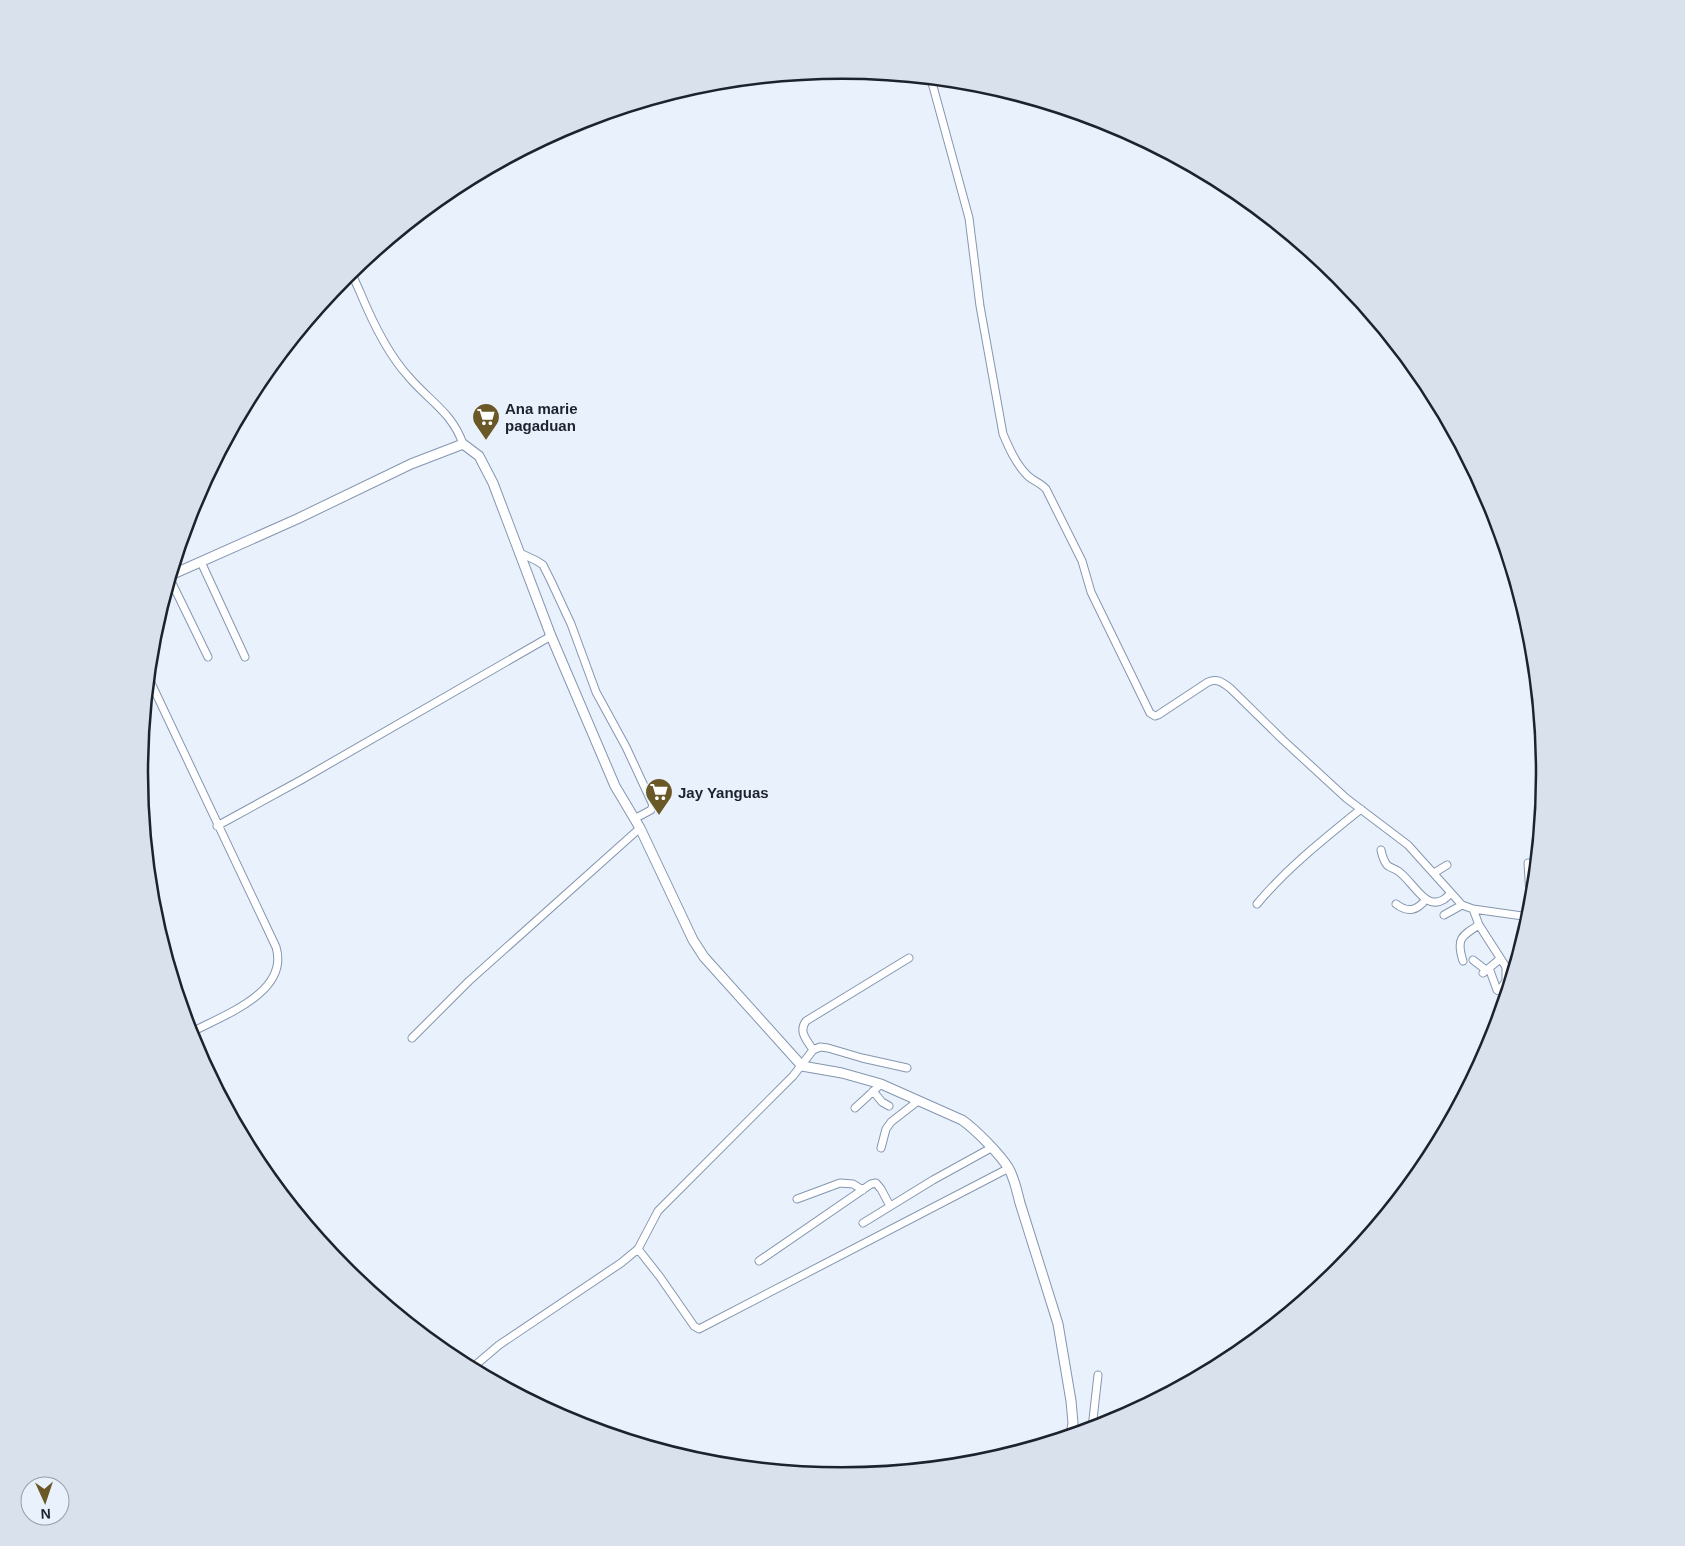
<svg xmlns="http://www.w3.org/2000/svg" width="1685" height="1546" viewBox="0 0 1685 1546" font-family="Arial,sans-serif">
<rect width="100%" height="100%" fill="#e9f1fc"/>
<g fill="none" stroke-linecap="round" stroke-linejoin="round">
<defs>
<path id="minor" d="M931,79L969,218L980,306L1003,434C1009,448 1016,464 1027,475C1033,481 1041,483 1046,489L1082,561L1091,592L1150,713L1155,716L1158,715L1208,682C1217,678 1222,682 1230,688L1283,740L1346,798L1408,845L1462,905L1473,909L1530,917
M352,271C353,278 357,285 360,292C372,321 387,353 408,376C429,401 452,412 463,444
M520,553L537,561L543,565L551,581L571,624L596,692L626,747L653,805L651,810L634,819
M201,562L245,657
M170,579L208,657
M151,683L276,947C290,993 221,1016 190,1033
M217,826L301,780L551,636
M1381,850C1382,855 1384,861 1387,865C1390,868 1394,868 1398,871C1409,878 1421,901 1434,902C1441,903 1446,898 1451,893
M1528,863L1531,912
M1434,873L1447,865
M1257,904C1287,868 1324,839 1361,809
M1396,904C1408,913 1417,911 1426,899
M1473,909L1479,925L1506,967V981L1499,991L1497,990L1489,968
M1444,915L1462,905
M1473,960L1486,970
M1463,961C1456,939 1461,936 1479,925
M1483,973L1500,959
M412,1038L469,981L640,828
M813,1050C807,1040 798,1032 806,1021L909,958
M873,1091L882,1102L889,1106
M855,1108L881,1084
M881,1148L886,1129L891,1122L918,1101
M797,1199L840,1183L853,1184L863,1190
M863,1223L933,1180L991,1148
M638,1249L660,1277L694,1326L699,1329L1009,1168
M759,1261L871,1184L876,1183L881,1189L890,1206
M472,1368L499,1345L621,1263L638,1249L658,1211L793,1076L813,1050L820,1047L828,1048L862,1058L907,1068
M1092,1428L1098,1375"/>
<path id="tertiary" d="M171,575L297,519L411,464L463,444L479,456L493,483L551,636L615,786L640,828L693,940L704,957L802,1066L842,1073L881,1084L962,1120C975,1129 1001,1155 1009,1169C1015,1180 1017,1192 1020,1203L1058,1324L1071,1401L1073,1423L1071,1435"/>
</defs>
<use href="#minor" stroke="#8496b0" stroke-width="9"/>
<use href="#tertiary" stroke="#8496b0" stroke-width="11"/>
<use href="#minor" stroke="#fff" stroke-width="7"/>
<use href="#tertiary" stroke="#fff" stroke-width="9"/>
</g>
<defs>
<symbol id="supermarket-pin" viewBox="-11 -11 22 30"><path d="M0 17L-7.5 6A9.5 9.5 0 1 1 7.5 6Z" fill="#6a5826" stroke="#e9f1fc"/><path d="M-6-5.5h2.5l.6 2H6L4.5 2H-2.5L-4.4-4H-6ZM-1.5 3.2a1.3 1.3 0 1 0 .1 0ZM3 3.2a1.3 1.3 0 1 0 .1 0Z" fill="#fff"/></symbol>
</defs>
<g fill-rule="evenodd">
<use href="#supermarket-pin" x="470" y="401" width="32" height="43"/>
<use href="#supermarket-pin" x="643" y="776" width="32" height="43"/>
</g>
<g text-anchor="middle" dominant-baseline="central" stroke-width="5" stroke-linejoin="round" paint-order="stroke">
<g font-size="15" font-weight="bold" fill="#1d232e" stroke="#e9f1fc" text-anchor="start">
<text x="505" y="408">Ana marie<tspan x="505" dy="17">pagaduan</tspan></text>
<text x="678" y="792">Jay Yanguas</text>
</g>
</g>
<path d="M0 0H1685V1546H0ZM148 773a694 694 0 1 1 1388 0a694 694 0 1 1-1388 0Z" fill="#d9e1ec" fill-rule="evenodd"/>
<path fill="none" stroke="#1d232e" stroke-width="2.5" d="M148 773a694 694 0 1 1 1388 0a694 694 0 1 1-1388 0Z"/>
<g transform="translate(45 1501) rotate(177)"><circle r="24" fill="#e9f1fc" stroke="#979faa"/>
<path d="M0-4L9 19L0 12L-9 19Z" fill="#6a5826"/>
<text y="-8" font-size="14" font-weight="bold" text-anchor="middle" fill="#1d232e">N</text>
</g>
</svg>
